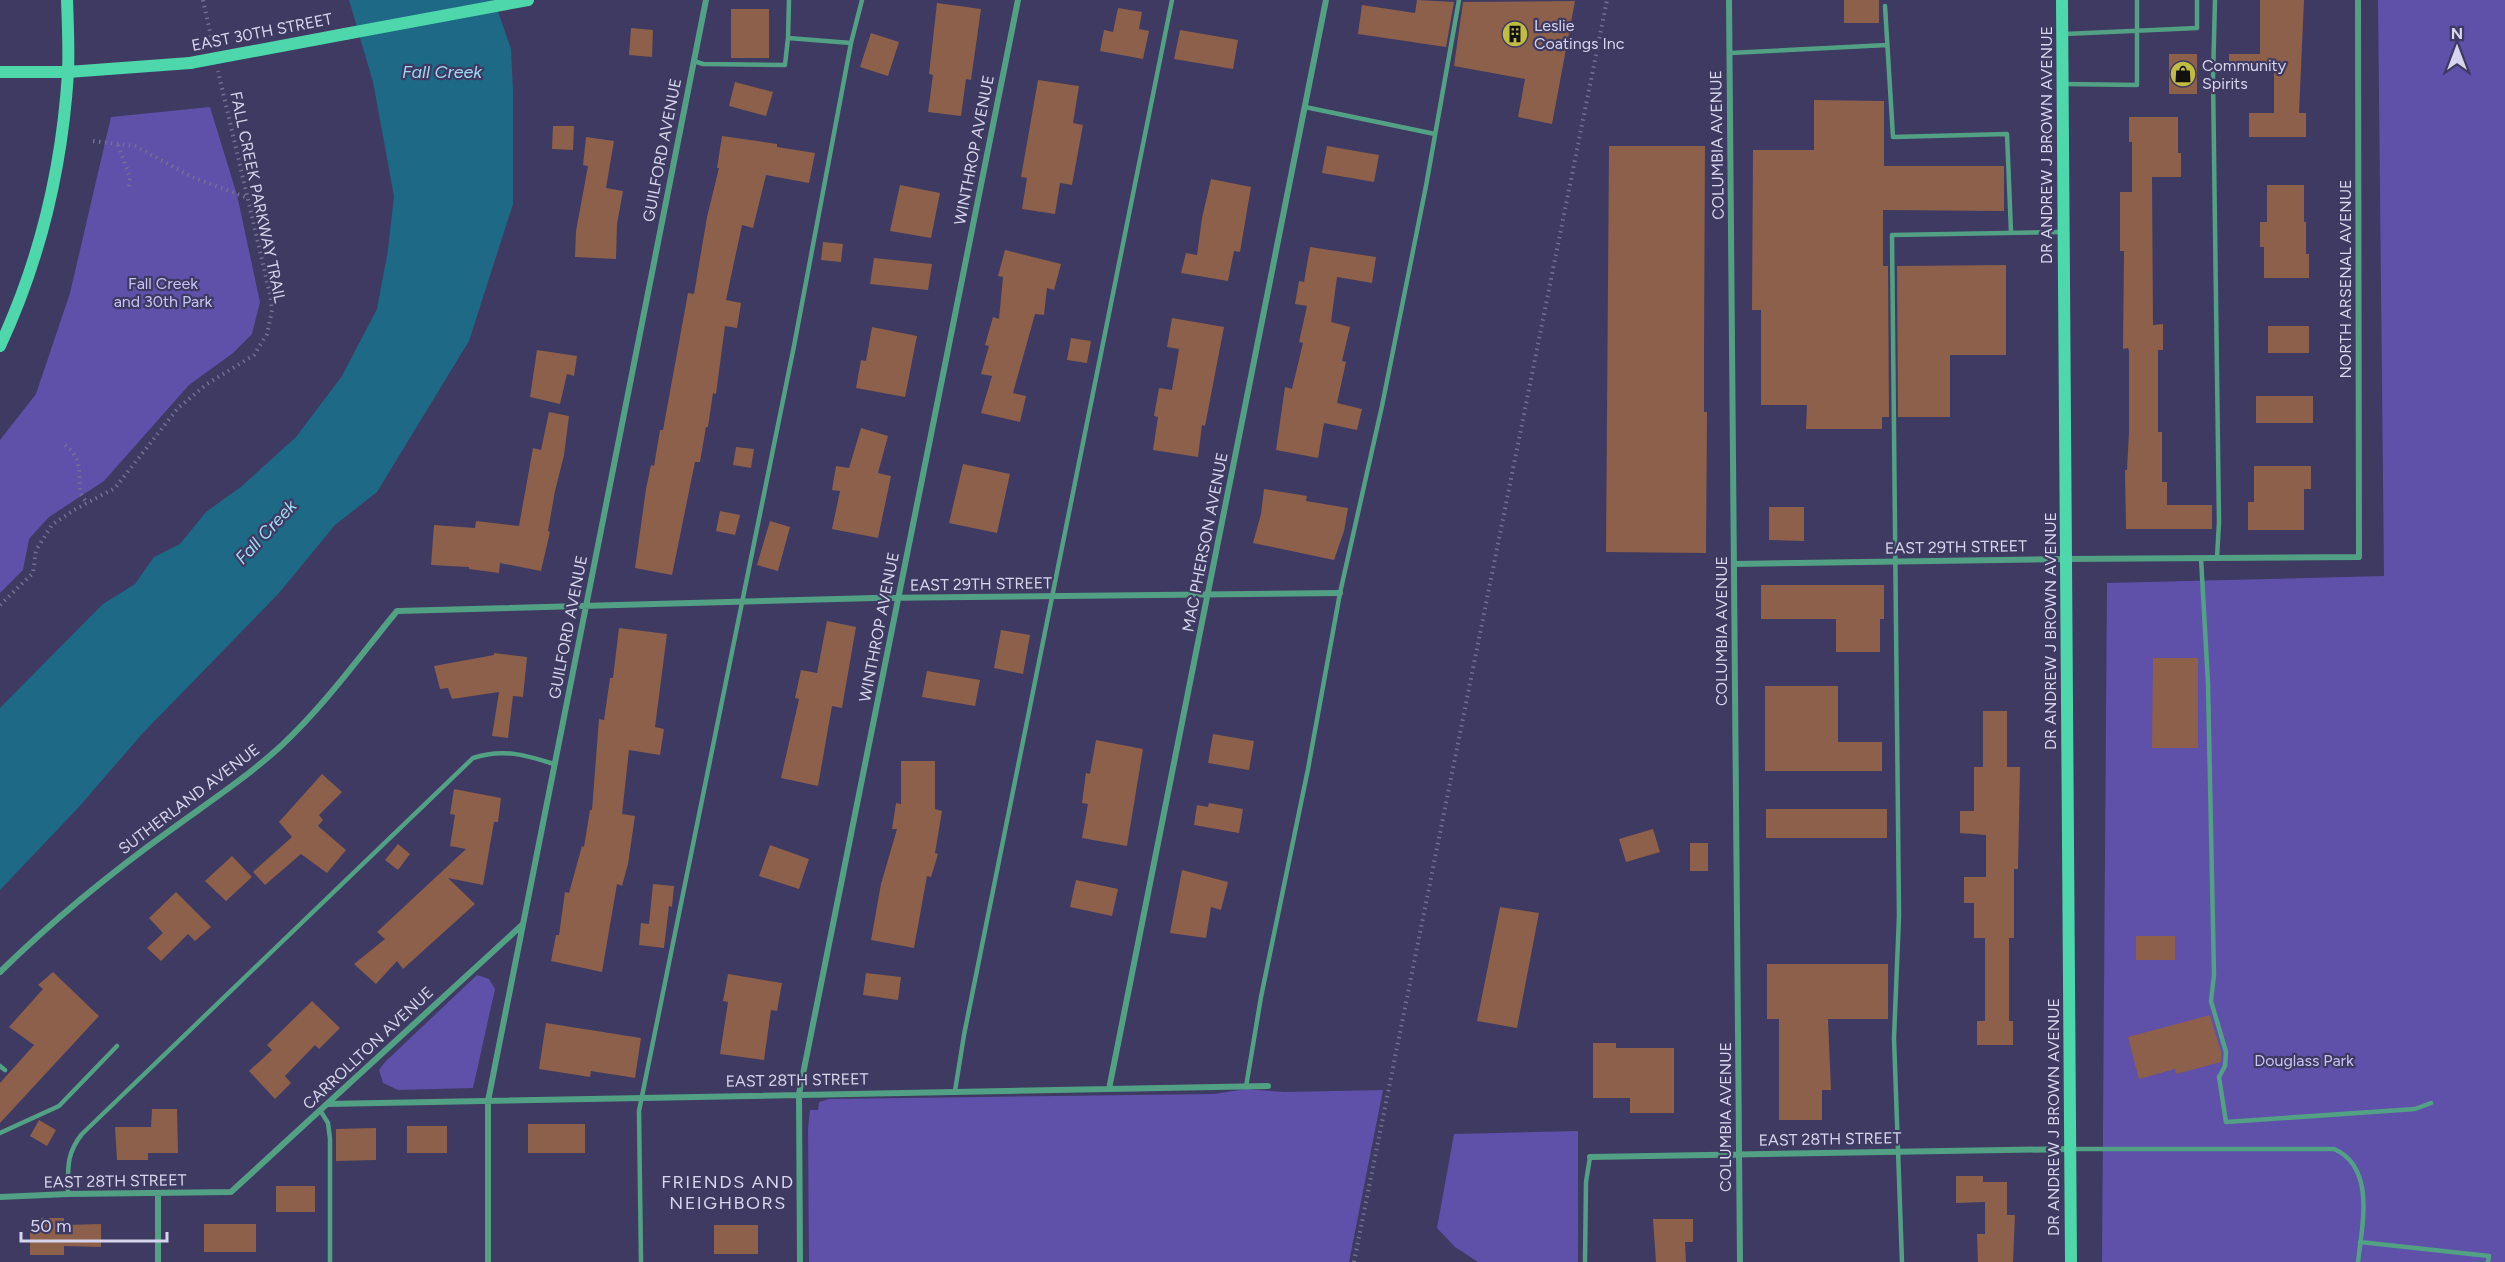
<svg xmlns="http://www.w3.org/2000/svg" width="2505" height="1262" viewBox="0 0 2505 1262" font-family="Figtree,sans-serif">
<rect width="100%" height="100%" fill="#3e3a61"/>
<path fill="#5f50aa" d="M2378,0H2505V1262H2102L2107,583L2384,576Z
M210,107L237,195L260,302L252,334L233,353L189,385L104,481L49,517L29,539L23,570L0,593V440L36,394L70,293L111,117Z
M477,975L489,979L495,989L473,1088L398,1090L383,1083L379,1070L385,1062Z
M1246,1089L1284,1092L1383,1090L1349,1262H809L808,1129L810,1110H818L819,1102L829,1099L1214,1094Z
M1578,1131V1262H1478L1455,1247L1437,1228L1454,1134Z"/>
<path fill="#1e6985" d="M349,0H494L511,49L513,91V204L469,341L377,492L335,525L279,593L142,734L78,808L0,890V708L103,604L135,584L154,557L180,544L206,512L242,486L296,437L342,376L377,309L388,250L394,196L373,82Z"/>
<path fill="#8c604a" d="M1417,0L1454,2L1446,47L1358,34L1362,5L1415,13Z
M1844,0H1879V23H1844Z
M2260,0H2304L2299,113H2306V137H2249V113H2274V71H2229V54H2260Z
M1575,1L1552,124L1518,117L1525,79L1454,66L1463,2Z
M937,3L981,9L971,80L966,79L961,116L928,112L933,75L929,74Z
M1118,8L1142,12L1139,29L1149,31L1143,59L1100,51L1104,30L1113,32Z
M731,9H769V58H731Z
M631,28L653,30L652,57L629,55Z
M1180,30L1238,40L1233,69L1174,59Z
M871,33L899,42L888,76L860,67Z
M2169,54H2197V94H2169Z
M1038,80L1079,86L1073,123L1083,125L1072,185L1060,183L1055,214L1022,209L1027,178L1021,177Z
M735,82L773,92L766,116L729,106Z
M1814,100L1884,101V166H2004V211L1883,210V266H1888L1889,417H1882V429H1806L1807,405H1761V310H1752L1753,150H1814Z
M2129,117H2178V153H2181V177H2152L2153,325L2163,324V350H2158V432H2162V482H2167V505H2212V529H2126L2125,470H2127L2129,432V351L2128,348L2123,349L2124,251H2120V192H2132V142H2129Z
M553,126H574L573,150L552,149Z
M722,136L777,144V147L815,153L809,183L766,175L753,228L742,225L726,300L741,303L737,328L725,326L716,394L713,393L708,427H706L700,462H695L672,575L635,568L646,489L651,465L654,466L660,430H663L688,293L694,294L707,217L719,168H717Z
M586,137L614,141L606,188L623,191L617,224L616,259L575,257L576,231L588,166L583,165Z
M1327,146L1379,155L1374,182L1322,173Z
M1609,146H1705L1704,353V412H1707L1706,553L1606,552Z
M1211,179L1251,187L1240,252L1234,251L1228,281L1181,273L1186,253L1197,255L1202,218Z
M900,185L940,193L931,238L890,231Z
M2267,185H2304V222H2306V254H2309V278H2264V247H2260V222H2267Z
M823,242L843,244L841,262L821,260Z
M1310,247L1376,257L1372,283L1337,277L1331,322L1350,327L1342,361L1346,362L1337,403L1362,409L1357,430L1324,423L1318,458L1276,450L1285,387L1292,389L1303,343L1299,342L1307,306L1295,304L1299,281L1304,282Z
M1005,250L1061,264L1054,290L1047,288L1044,315L1035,314L1013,393L1026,396L1020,422L981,413L992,376L981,374L989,346L985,345L993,317L999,319L1003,277L998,276Z
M874,258L932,264L928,290L870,284Z
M2006,265V355H1950V417H1898L1897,266Z
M1172,318L1224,327L1205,426L1202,425L1198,457L1153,450L1158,417L1154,416L1159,388L1172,390L1179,349L1167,347Z
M2268,326H2309V353H2268Z
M872,327L917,336L905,397L856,388L861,360L866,361Z
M1071,338L1091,341L1087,363L1067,360Z
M537,350L577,356L574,376L567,374L560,404L530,397Z
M2256,396H2313V423H2256Z
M549,412L569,416L564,455L555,491L548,531L550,532L541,571L500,563L499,573L469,569V567L431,565L434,525L475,528L476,521L519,526L533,448L541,450Z
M861,428L888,436L878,473L891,476L878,538L832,529L840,491L832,490L836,466L849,468Z
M736,447L754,449L751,468L733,465Z
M963,464L1010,474L997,533L949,523Z
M2254,466H2311V489H2304V530H2248V502H2254Z
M1264,489L1307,496L1306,501L1348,508L1344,531L1334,560L1253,543L1261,514Z
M1769,507H1804V541L1769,540Z
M720,511L740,515L735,535L716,531Z
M770,521L790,527L778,571L757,565Z
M1761,585H1884V619H1880V652H1836V619H1761Z
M827,621L856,627L842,708L832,706L818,786L781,778L799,699L795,698L801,670L817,673Z
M619,628L667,634L655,727L664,729L660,755L629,750L622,814L635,816L628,864L622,886L617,884L602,972L551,961L556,935H559L565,892L569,893L582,846L584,847L590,810H592L599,719L604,720L610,678H613Z
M1001,630L1030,635L1023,674L994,668Z
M494,653L527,657L523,697L513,696L508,738L492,736L499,692L452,699L448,688L440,689L434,666L494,655Z
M2153,658H2198V748H2152Z
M927,671L980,680L975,706L922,697Z
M1765,686H1838V742H1882V771H1765Z
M1983,711H2007V767H2020L2018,869H2014V938H2009V1021H2013V1045H1977V1021H1985V938H1974V903H1964V877H1986V835L1960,833V811H1974V767H1983Z
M1213,734L1254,741L1249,770L1208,763Z
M1096,740L1143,749L1127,846L1082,838L1088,804L1082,803L1086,773L1090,774Z
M901,761H935V809L942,811L935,853L938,854L931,877L927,876L914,948L871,940L881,884L897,829H892L896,803L901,804Z
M322,774L342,792L319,815L323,820L318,826L346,850L327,873L301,854L265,885L253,872L292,837L279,822Z
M454,789L501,798L498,822H494L483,885L448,878L475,904L403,969L397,961L376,984L354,964L385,939L377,932L466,849L450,846L455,815L450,814Z
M1209,803L1243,809L1239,833L1194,825L1197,805L1208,807Z
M1766,809H1887V838H1766Z
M1653,829L1660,852L1626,862L1619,839Z
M1690,843H1708V871H1690Z
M398,844L410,854L398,870L385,860Z
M770,845L809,859L799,889L759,876Z
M232,856L252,877L226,901L205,881Z
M1182,870L1228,882L1221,910L1211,907L1206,938L1170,933Z
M1076,880L1118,889L1112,916L1070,907Z
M653,884L674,886L672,907L669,906L664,948L639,945L641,923L649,924Z
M176,892L211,927L195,941L188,934L161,961L147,948L163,933L149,918Z
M1500,907L1539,913L1517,1028L1477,1021Z
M2136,936H2175V960H2136Z
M1767,964H1888V1019H1828L1831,1090H1822V1120H1779V1019H1767Z
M53,972L99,1016L0,1123V1083L34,1045L9,1027L43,989L38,985Z
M866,973L901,977L898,1000L863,995Z
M728,974L782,983L777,1011L771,1010L764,1060L720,1054L728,1002L723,1001Z
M312,1001L340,1028L319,1049L315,1045L285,1076L291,1083L275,1099L249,1071L272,1050L267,1045Z
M2210,1015L2221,1052V1062L2176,1074L2175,1069L2139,1079L2128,1037Z
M546,1023L641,1038L635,1078L591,1071L590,1077L539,1069Z
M1593,1043H1616V1048H1674V1113H1630V1098H1593Z
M152,1109H177L178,1153H148V1160H117L115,1127H151Z
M39,1120L56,1130L47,1146L30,1136Z
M528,1124H585V1153H528Z
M407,1126H447V1153H407Z
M376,1128V1160L336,1161V1129Z
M1956,1176H1983V1182H2007V1215H2015L2013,1262H1978L1977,1234H1985V1202L1956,1203Z
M276,1186H315V1212H276Z
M30,1218H64V1225L101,1224V1247L64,1246V1255H30Z
M1653,1219H1693V1242H1685L1686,1262H1656Z
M204,1224H256V1252H204Z
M714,1225H758V1254H714Z"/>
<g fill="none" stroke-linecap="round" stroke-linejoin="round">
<path stroke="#737092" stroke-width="4" stroke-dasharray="1.5 4.5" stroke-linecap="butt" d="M203,0L213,46
M93,141L135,146L192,177L248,198
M118,145L130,177L129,187
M65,445C83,458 78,473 80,493L87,503
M0,605L33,573L36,550L52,525L74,510L115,488L178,408L207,384L254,355L267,334L272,310L270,294L218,71
M1354,1262L1607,0"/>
<path stroke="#52a184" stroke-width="4.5" d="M2215,0L2213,78L2219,522L2217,558
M1885,6L1893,137L2007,134L2011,232
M2065,34L2197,28V0
M788,38L789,0
M1730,53L1887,45
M694,61L703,64L785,65L788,38L851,43
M2065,84L2137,85V0
M1305,107L1435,134
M2201,558L2208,683L2214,975L2211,1001L2226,1052L2225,1066L2219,1077L2226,1122L2415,1109L2431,1103
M0,1066L5,1070
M1246,1087L1261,997L1308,769L1340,593L1382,406L1426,186L1459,0
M955,1091L964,1035L1172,0
M320,1110L328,1123L330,1139V1262
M0,1133L59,1106L117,1046
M2073,1149H2334C2376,1167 2362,1226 2358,1262
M68,1194C68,1168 66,1154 82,1134L473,758C502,748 526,755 554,764
M2360,1242L2489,1256L2488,1262
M641,1262L639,1111L794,346L851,43L862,0
M1585,1262L1586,1182L1590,1157
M1902,1262L1894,1038L1899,916L1892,235L2062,232"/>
<path stroke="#52a184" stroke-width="6" d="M1729,0L1740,1262
M1734,564L2066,559L2359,557L2358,0
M0,972C53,920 112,872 172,829C209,802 247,777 281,746C324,706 360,656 397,611L874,598L1340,593
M1109,1089L1326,0
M327,1104L1268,1086
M1590,1157L2070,1149
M158,1193V1262
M0,1197L68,1194L231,1192L522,925
M488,1262V1101L706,0
M800,1262L799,1094L1018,0"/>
<path stroke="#4ed7aa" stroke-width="12" d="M2062,0L2071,1262
M345,34L528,0
M0,72H68L190,63
M0,346C40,260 62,168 68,73C69,49 68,24 67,0"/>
<path stroke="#4ed7aa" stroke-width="12" d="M190,63L345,34"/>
</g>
<defs>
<symbol id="building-disc" viewBox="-11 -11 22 22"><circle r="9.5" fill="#c1bd40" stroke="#3e3a61"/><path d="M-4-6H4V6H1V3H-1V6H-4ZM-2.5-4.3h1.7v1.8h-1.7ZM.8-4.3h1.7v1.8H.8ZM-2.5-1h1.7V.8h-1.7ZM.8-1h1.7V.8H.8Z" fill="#111"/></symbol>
<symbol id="shop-disc" viewBox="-11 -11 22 22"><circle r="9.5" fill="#c1bd40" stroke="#3e3a61"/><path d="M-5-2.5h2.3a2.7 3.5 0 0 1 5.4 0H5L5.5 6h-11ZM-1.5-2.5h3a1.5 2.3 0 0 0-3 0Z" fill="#111"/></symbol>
</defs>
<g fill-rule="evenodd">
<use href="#building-disc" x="1500" y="19" width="30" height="30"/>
<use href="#shop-disc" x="2168" y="59" width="30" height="30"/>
</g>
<g text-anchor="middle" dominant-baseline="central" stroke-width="4.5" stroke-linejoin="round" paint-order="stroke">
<g font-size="16" fill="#d6d5ed" stroke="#3e3a61" text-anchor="start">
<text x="1534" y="25">Leslie<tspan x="1534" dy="18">Coatings Inc</tspan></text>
<text x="2202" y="65">Community<tspan x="2202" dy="18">Spirits</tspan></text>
</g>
<g font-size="16" fill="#d6d5ed" stroke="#3e3a61">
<text transform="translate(262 32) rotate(-11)">EAST 30TH STREET</text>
<text transform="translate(1717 145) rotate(-91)">COLUMBIA AVENUE</text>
<text transform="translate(2046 145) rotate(-90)">DR ANDREW J BROWN AVENUE</text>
<text transform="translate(662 150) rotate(-79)">GUILFORD AVENUE</text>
<text transform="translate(974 150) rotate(-79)">WINTHROP AVENUE</text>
<text transform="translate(258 197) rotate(78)">FALL CREEK PARKWAY TRAIL</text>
<text transform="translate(2345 279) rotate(-90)">NORTH ARSENAL AVENUE</text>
<text transform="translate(1205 542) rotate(-79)">MAC PHERSON AVENUE</text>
<text transform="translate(1956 547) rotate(-1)">EAST 29TH STREET</text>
<text transform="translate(981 584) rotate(-1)">EAST 29TH STREET</text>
<text transform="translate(568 627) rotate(-79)">GUILFORD AVENUE</text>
<text transform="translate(879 627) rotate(-79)">WINTHROP AVENUE</text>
<text transform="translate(1721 631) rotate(-90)">COLUMBIA AVENUE</text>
<text transform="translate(2050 631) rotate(-90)">DR ANDREW J BROWN AVENUE</text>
<text transform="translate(189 799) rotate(-37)">SUTHERLAND AVENUE</text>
<text transform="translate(368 1048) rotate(-43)">CARROLLTON AVENUE</text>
<text transform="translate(797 1080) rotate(-1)">EAST 28TH STREET</text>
<text transform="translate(1725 1117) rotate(-90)">COLUMBIA AVENUE</text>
<text transform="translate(2053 1117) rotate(-90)">DR ANDREW J BROWN AVENUE</text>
<text transform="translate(1830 1139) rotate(-1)">EAST 28TH STREET</text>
<text transform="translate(115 1181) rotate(-1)">EAST 28TH STREET</text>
</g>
<g font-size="16" fill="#c7c4f5" stroke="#3e3a61">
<text x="163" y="283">Fall Creek<tspan x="163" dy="18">and 30th Park</tspan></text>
<text x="2304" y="1060">Douglass Park</text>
</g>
<g font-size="18" font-style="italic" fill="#9fd8f1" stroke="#3e3a61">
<text x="442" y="72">Fall Creek</text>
<text transform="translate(266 532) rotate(-47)">Fall Creek</text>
</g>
<g font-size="18" letter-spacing="1.5" fill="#d6d5ed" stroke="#3e3a61">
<text x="728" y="1182">FRIENDS AND<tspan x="728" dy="21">NEIGHBORS</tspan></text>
</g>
</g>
<g transform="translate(2457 48)" stroke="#3e3a61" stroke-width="4.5" paint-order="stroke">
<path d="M0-4.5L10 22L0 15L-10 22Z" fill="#d6d5ed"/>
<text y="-9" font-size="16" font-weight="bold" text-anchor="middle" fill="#d6d5ed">N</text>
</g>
<path d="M21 1232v9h146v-9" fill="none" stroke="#d6d5ed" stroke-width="3"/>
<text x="30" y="1232" font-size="18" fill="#d6d5ed" stroke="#3e3a61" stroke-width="4.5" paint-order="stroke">50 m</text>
</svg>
